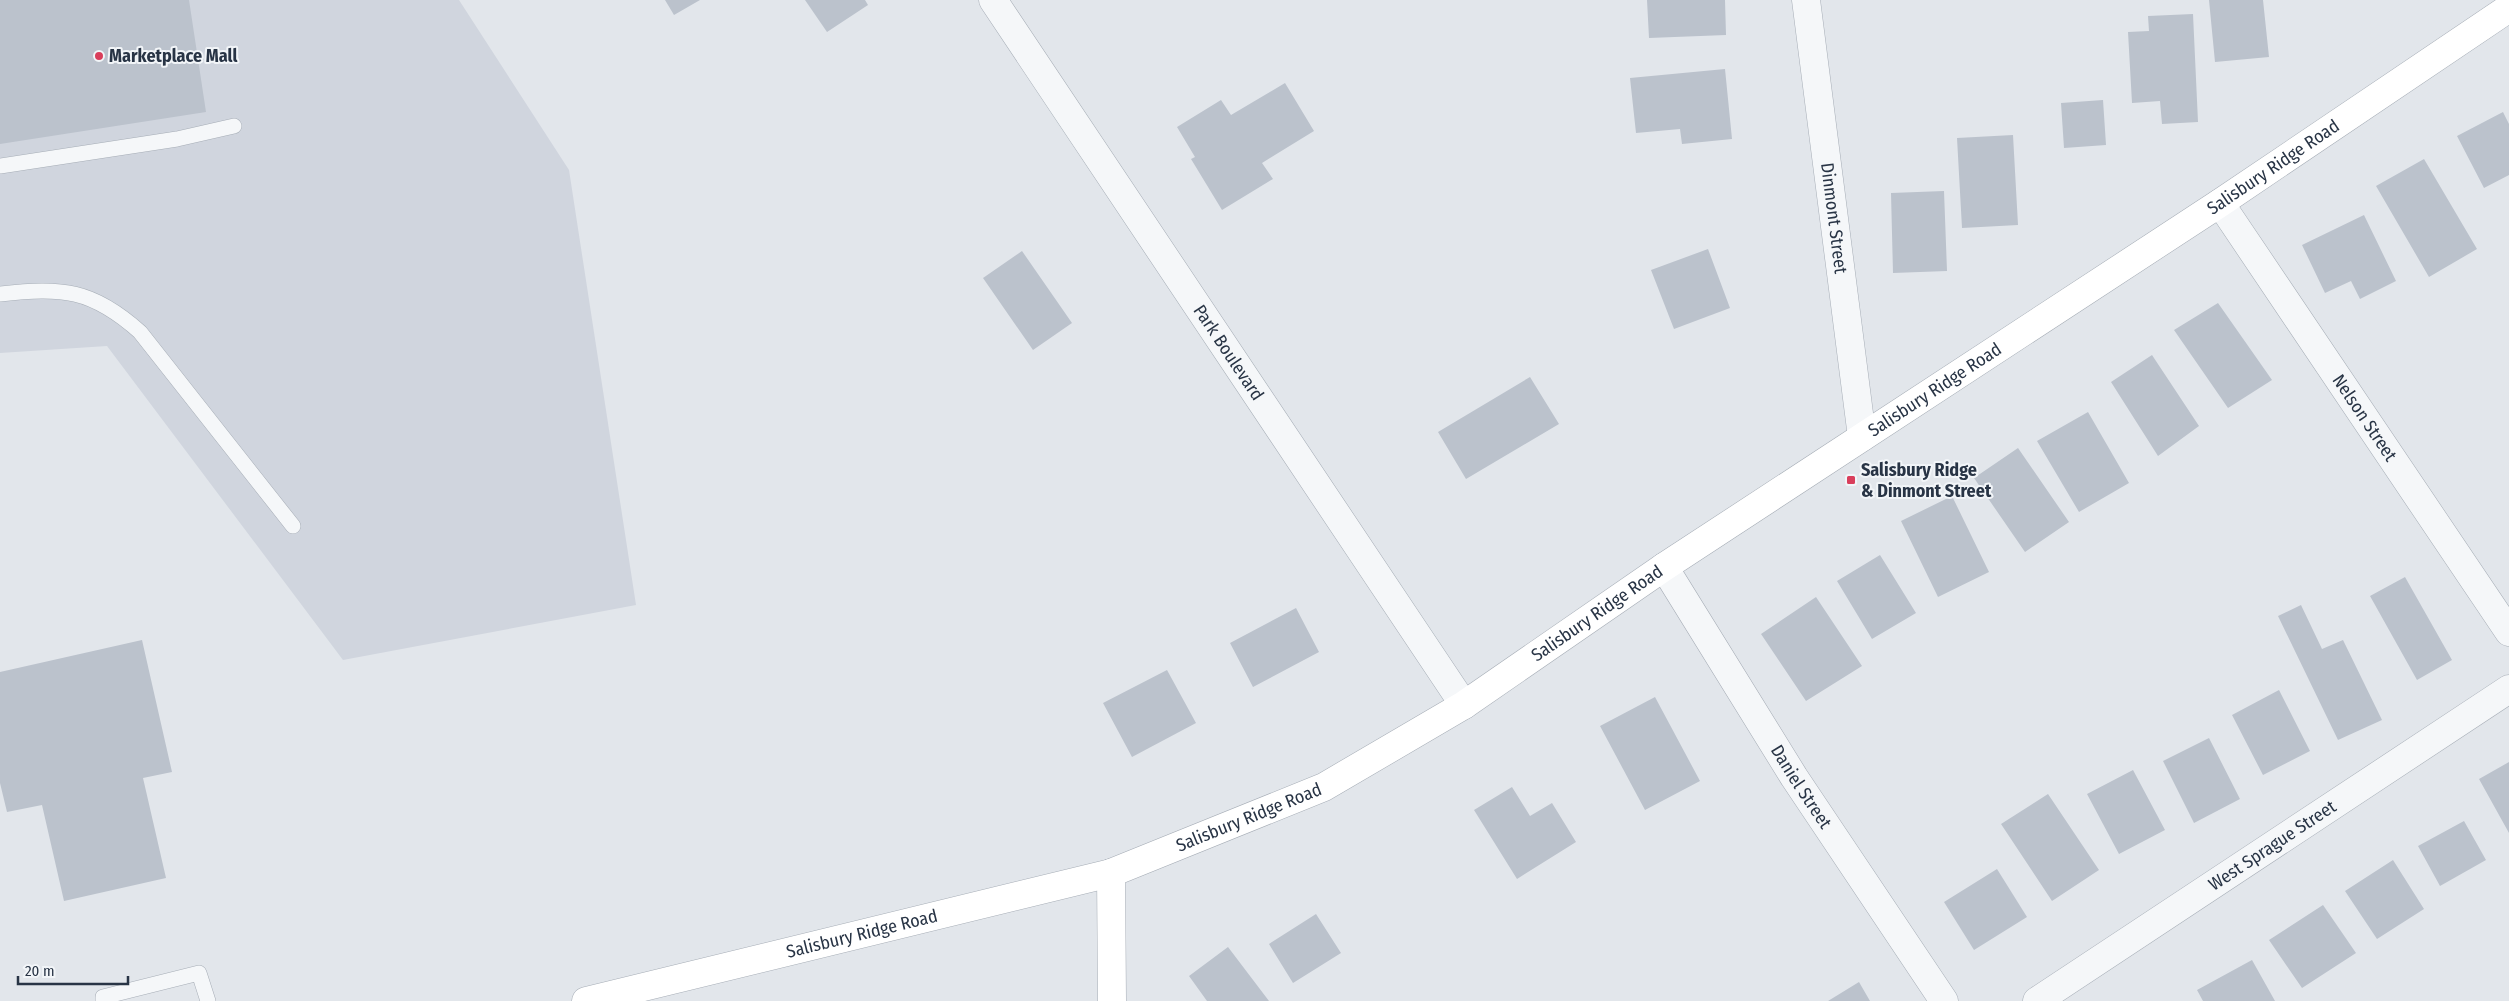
<svg xmlns="http://www.w3.org/2000/svg" width="2509" height="1001" viewBox="0 0 2509 1001" font-family="'Fira Sans Condensed',sans-serif">
<rect width="100%" height="100%" fill="#e2e6eb"/>
<path fill="#d0d5de" d="M0,0H459L569,170L636,605L343,660L107,346L0,353Z"/>
<path fill="#bbc2cc" d="M0,0H189L206,112L0,144Z
M665,0H700L674,15Z
M805,0H865L868,5L827,32Z
M1647,0H1725L1726,35L1649,38Z
M2209,0H2263L2269,57L2215,62Z
M2193,14L2198,122L2162,124L2160,101L2132,103L2128,32L2149,31L2148,16Z
M1725,69L1732,139L1682,144L1680,129L1636,133L1630,78Z
M1285,83L1314,131L1262,163L1273,179L1222,210L1191,159L1195,157L1177,127L1221,100L1231,115Z
M2103,100L2106,145L2064,148L2061,103Z
M2503,112L2509,124V175L2484,188L2457,136Z
M2013,135L2018,225L1962,228L1957,138Z
M2424,159L2477,249L2429,277L2376,186Z
M1944,191L1947,271L1893,273L1891,193Z
M2364,215L2396,281L2360,299L2351,281L2325,293L2302,245Z
M1708,249L1730,308L1674,329L1651,270Z
M1022,251L1072,323L1033,350L983,278Z
M2218,303L2272,380L2228,408L2174,330Z
M2152,355L2199,426L2158,456L2111,382Z
M1530,377L1559,424L1466,479L1438,432Z
M2088,412L2129,483L2079,512L2037,441Z
M2018,448L2069,522L2025,552L1974,478Z
M1952,496L1989,572L1938,597L1901,521Z
M1880,555L1916,613L1872,639L1837,581Z
M2405,577L2452,660L2417,680L2370,596Z
M1816,597L1862,666L1806,701L1761,634Z
M2301,605L2322,649L2343,640L2382,720L2338,740L2278,616Z
M1296,608L1319,652L1253,687L1230,643Z
M142,640L172,772L143,778L166,878L64,901L42,805L7,812L0,783V672Z
M1167,670L1196,723L1132,757L1103,703Z
M2279,690L2310,751L2263,775L2232,715Z
M1655,697L1700,781L1645,810L1600,726Z
M2209,738L2240,799L2194,823L2163,761Z
M2509,762V833L2479,779Z
M2133,770L2165,830L2119,854L2087,794Z
M1512,787L1530,816L1552,803L1576,842L1517,879L1474,810Z
M2048,794L2099,870L2052,901L2001,824Z
M2464,821L2486,860L2440,886L2418,846Z
M2393,860L2424,909L2377,939L2345,891Z
M1997,869L2027,917L1974,950L1944,902Z
M2323,905L2356,953L2302,988L2269,940Z
M1316,914L1341,953L1293,983L1269,944Z
M1228,947L1269,1001H1207L1189,976Z
M2252,960L2275,1001H2203L2197,990Z
M1859,982L1870,1001H1828Z"/>
<g fill="none" stroke-linecap="round" stroke-linejoin="round">
<defs>
<path id="lane" d="M0,166L177,139L234,126
M0,294C62,287 92,289 140,332L293,526
M103,1001V997L199,973L208,1001"/>
<g id="street">
<path id="s1" d="M993,0L1464,705"/>
<path id="s2" d="M1806,0L1862,437"/>
<path id="s3" d="M2220,203L2509,632"/>
<path id="s4" d="M1664,567L1794,777L1944,1001"/>
<path id="s5" d="M2037,1001L2509,689"/>
</g>
<g id="secondary">
<path d="M1111,873L1112,1001"/>
<path id="s6" d="M586,1001L1111,873L1324,787L1464,705L1664,567L2220,203L2509,8"/>
</g>
</defs>
<use href="#lane" stroke="#a6adb6" stroke-width="16"/>
<use href="#street" stroke="#a6adb6" stroke-width="29"/>
<use href="#secondary" stroke="#a6adb6" stroke-width="29"/>
<use href="#lane" stroke="#f5f7f9" stroke-width="15"/>
<use href="#street" stroke="#f5f7f9" stroke-width="28"/>
<use href="#secondary" stroke="#fff" stroke-width="28"/>
</g>
<g fill="#d93e5b" stroke="#f2f5f8" stroke-width="2">
<circle cx="99" cy="56" r="5"/>
<rect x="1846" y="475" width="10" height="10" rx="2.5"/>
</g>
<g text-anchor="middle" dominant-baseline="central" stroke-width="4" stroke-linejoin="round" paint-order="stroke">
<g font-size="18" font-weight="bold" fill="#283445" stroke="#f2f5f8" text-anchor="start">
<text x="109" y="56">Marketplace Mall</text>
<text x="1861" y="470">Salisbury Ridge<tspan x="1861" dy="21">&amp; Dinmont Street</tspan></text>
</g>
<g font-size="18" fill="#283445" stroke="#f2f5f8">
<text stroke="none"><textPath href="#s6" startOffset="1904">Salisbury Ridge Road</textPath></text>
<text stroke="none"><textPath href="#s2" startOffset="220">Dinmont Street</textPath></text>
<text stroke="none"><textPath href="#s1" startOffset="424">Park Boulevard</textPath></text>
<text stroke="none"><textPath href="#s6" startOffset="1499">Salisbury Ridge Road</textPath></text>
<text stroke="none"><textPath href="#s3" startOffset="259">Nelson Street</textPath></text>
<text stroke="none"><textPath href="#s6" startOffset="1094">Salisbury Ridge Road</textPath></text>
<text stroke="none"><textPath href="#s4" startOffset="259">Daniel Street</textPath></text>
<text stroke="none"><textPath href="#s6" startOffset="689">Salisbury Ridge Road</textPath></text>
<text stroke="none"><textPath href="#s5" startOffset="282">West Sprague Street</textPath></text>
<text stroke="none"><textPath href="#s6" startOffset="284">Salisbury Ridge Road</textPath></text>
</g>
</g>
<path d="M18 976v8h110v-8" fill="none" stroke="#283445" stroke-width="2.5"/>
<text x="25" y="976" font-size="15" fill="#283445" stroke="#f2f5f8" stroke-width="4" paint-order="stroke">20 m</text>
</svg>
